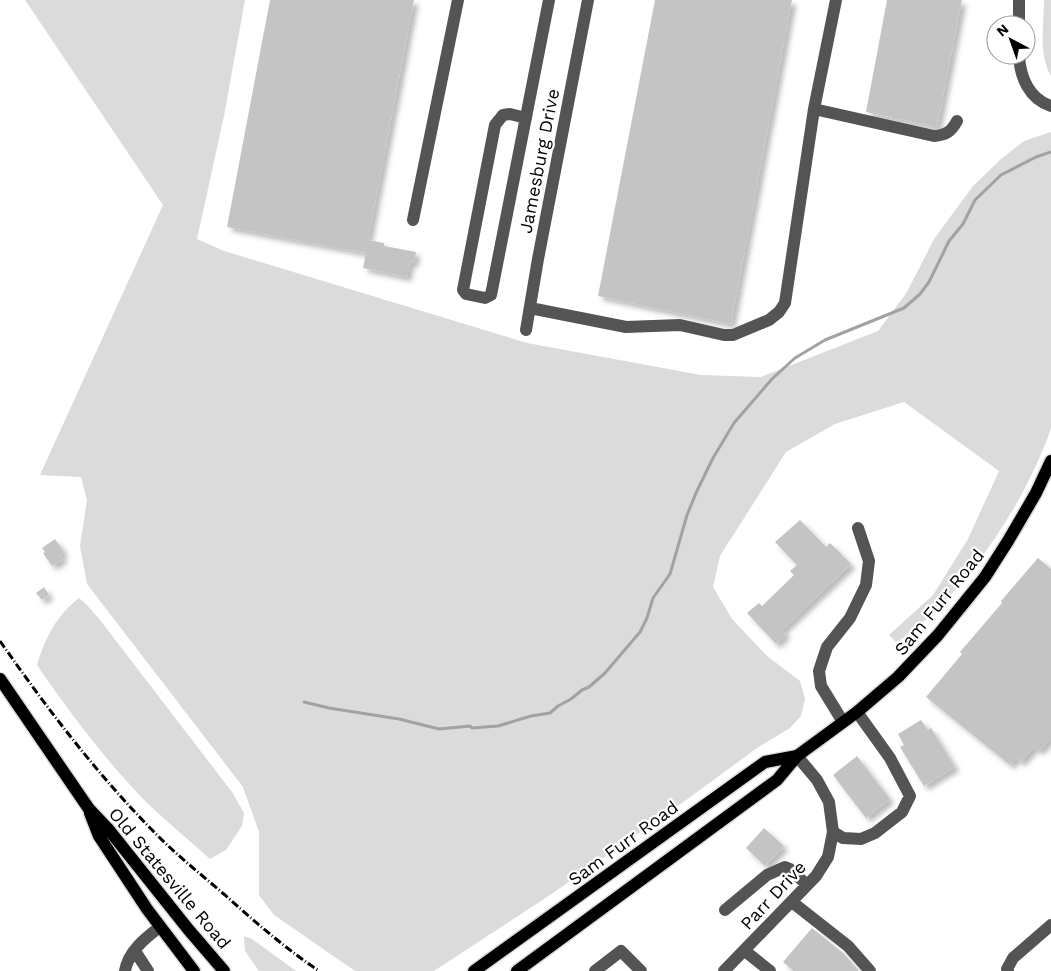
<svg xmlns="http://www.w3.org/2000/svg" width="1051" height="971" viewBox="0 0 1051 971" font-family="'Work Sans',sans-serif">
<defs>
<filter id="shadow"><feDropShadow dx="4.5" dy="4.5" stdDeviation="2.5" flood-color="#0004"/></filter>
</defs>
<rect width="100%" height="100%" fill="#fff"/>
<path fill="#dbdbdb" d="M25,0H245L224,116L197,239L224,251L527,343L701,375L761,377L878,331L907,292L934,239L973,186L1001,159L1024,141L1051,132V428C1029,493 982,566 932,614C920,625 910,635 896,642L889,635L933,595L968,539L999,471L904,402L835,424L786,452L720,556L713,587L732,619L767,656L800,681L805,699L801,716L790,728L757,748L689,798L553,893L434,971H355L274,915L259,895V832L243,787L87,584L80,546L87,500L81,477L40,475L163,205Z
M1044,0H1051V76C1038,55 1044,24 1044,0Z
M79,598L86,604L100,620L232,792L244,813L242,826L226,850L210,859C189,840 167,822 147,803C106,761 70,713 37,665C45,638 57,615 79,598Z
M244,936L252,939L296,971H259L245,951Z"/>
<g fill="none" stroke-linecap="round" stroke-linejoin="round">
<path stroke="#a2a2a2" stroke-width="3" d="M304,702L329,708L399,719L439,729L470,726L472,728L498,726L531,716L550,713L558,706L571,699L582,690L589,687L605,673L640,632L647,618L653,598L670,574L687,515L696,493L713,458L734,423L772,379L795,358L825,340L904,308L920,294L929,282L949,241L963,224L975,200L1001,175L1036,157L1051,152"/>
</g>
<path fill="#c4c4c4" filter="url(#shadow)" d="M270,0H414L368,240L384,243V246L416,252L414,263L410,262L407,277L363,268L366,253L227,227Z
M655,0H792L731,324L598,296Z
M887,0H962L937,127L866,112Z
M800,520L826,547L830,543L851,564L782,630L786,634L776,644L747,613L759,603L762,606L794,575L790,571L797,565L775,542Z
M55,539L64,552L60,555L63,559L52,566L43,553L45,552L42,548Z
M1038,558L1051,569V738L1039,751L1034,747L1021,762L1016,758L1010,765L926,697L962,654L960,652L1002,603L1001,601Z
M44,587L49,595L42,600L36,593Z
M921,720L928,730L931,728L955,767L924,786L900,747L904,745L898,734Z
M857,756L890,799L866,818L833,775Z
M764,828L784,846L765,866L746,848Z
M812,928L843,953L859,971H794L783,962Z"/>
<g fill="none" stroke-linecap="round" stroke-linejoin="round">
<defs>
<path id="major" d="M0,679L89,809L109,830L188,929L224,971
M90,813L99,836L147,909L194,971
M474,971L765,762L797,756
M517,971L777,780L797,756L857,712L898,677L938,635L985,577L1008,541L1036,493L1051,461"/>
</defs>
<use href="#major" stroke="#dbdbdb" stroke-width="15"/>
<path stroke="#545454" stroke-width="12" d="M1019,0V25
M1019,55C1020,77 1029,99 1051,106
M814,109L934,136C946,135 951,132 957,121
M526,118L510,114L503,115L495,125L463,290L466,294L485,298L491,295L549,0
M413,220L458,0
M530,308L626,327L680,325L724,335H733L769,320L779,312L785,303L814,109L836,0
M526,330L538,259L588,0
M843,722L821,686L819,671L827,647L850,618L866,585L869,561L858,528
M833,832L843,838L861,839L875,833L902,812L910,796L890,758L857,712
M792,902L848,946L870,971
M725,910L767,875L785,867L790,869L807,885
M135,951L148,971
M745,951L770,971
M125,971C128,952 145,938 160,927
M595,971L621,951L641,971
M724,971L816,876L828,857L833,832L829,802L817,780L797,756
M1008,971L1007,969L1013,958L1051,925"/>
<use href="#major" stroke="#000" stroke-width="12"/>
<path stroke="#000" stroke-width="3" stroke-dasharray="8 2.5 1 2.5" stroke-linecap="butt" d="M0,641C48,710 100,778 159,837C180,858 203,876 225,895C255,922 285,948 319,971"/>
</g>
<g text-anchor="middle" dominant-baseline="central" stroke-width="4.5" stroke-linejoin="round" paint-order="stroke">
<g font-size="18" fill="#000" stroke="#fff">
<text transform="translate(539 161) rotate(-79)">Jamesburg Drive</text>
<text transform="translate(939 602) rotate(-51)">Sam Furr Road</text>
<text transform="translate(623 843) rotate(-36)">Sam Furr Road</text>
<text transform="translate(170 878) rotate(50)">Old Statesville Road</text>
<text transform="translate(773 895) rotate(-47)">Parr Drive</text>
</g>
</g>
<g transform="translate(1011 40) rotate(319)"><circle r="24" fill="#ffffff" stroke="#999999"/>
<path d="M0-4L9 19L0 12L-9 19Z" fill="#000000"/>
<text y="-8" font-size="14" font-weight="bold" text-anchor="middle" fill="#000000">N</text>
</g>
</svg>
